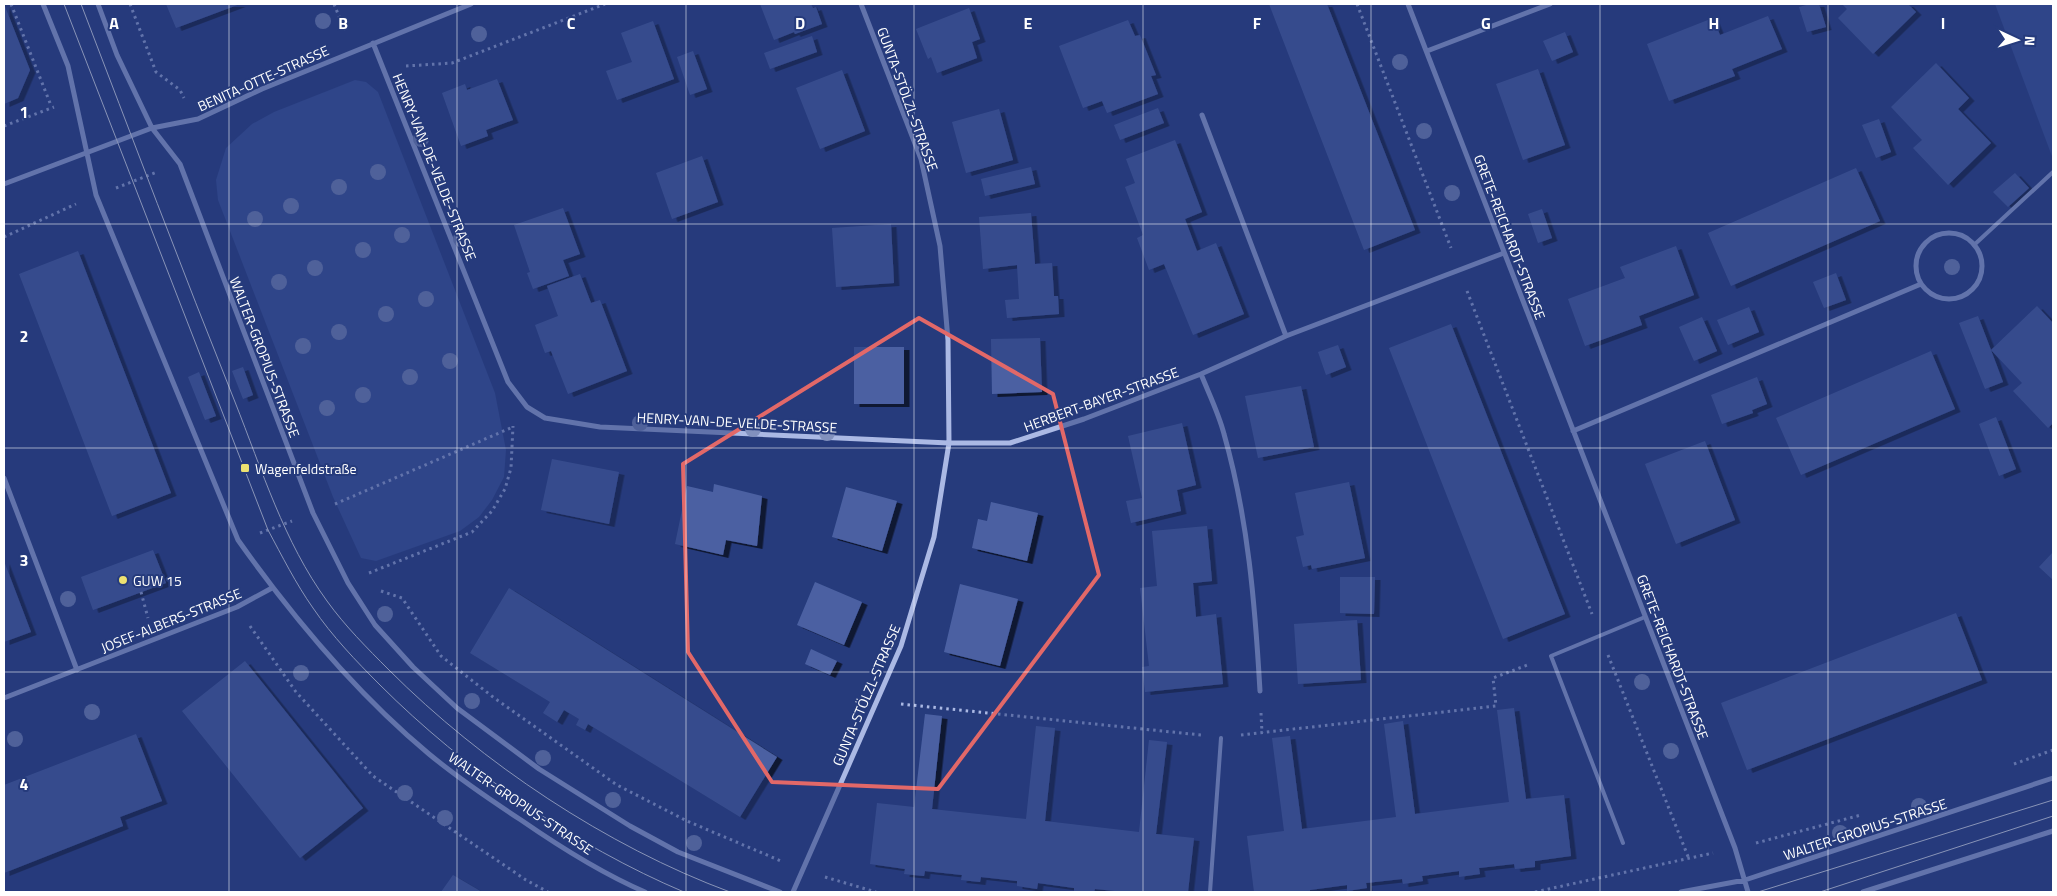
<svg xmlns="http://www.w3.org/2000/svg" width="2057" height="896" viewBox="0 0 2057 896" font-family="'Titillium Web',sans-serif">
<defs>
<filter id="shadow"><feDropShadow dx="5.5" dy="3" stdDeviation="0" flood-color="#0009"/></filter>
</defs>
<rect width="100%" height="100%" fill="#263b7c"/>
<path fill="#3a5299" d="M1995,4H2053V159Z
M355,80L366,82L378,92L495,393L506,450L504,477L492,500L479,517L460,531L376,561L361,558L333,497L218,200L216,180L226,148L252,124L274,112Z"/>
<path fill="#4b61a2" filter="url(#shadow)" d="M4,4L30,70L18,98L4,104Z
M166,4H240L176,28Z
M760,4H811L813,8L816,7L822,24L795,34L794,32L774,40Z
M1269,4H1327L1415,230L1364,250Z
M1810,4H1819L1826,27L1807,32L1799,7Z
M1842,4H1908L1916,12L1873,54L1838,18L1847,9Z
M969,8L980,39L972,42L977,58L937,73L931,57L928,59L916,29Z
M1768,16L1782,49L1732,69L1735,76L1669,101L1647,44L1713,18L1720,35Z
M1128,20L1135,36L1140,35L1156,75L1151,76L1158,94L1107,113L1102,101L1083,108L1059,46Z
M653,21L674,79L617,100L606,71L632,62L621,33Z
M1565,32L1573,52L1552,61L1543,41Z
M812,36L817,52L770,69L764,53Z
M693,51L707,89L690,95L677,57Z
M1936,63L1969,98L1958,109L1991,143L1948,185L1913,148L1922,140L1891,107Z
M1538,69L1565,145L1523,160L1496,84Z
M842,70L865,131L820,149L796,88Z
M497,79L513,120L486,130L488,136L461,146L442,93L465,84L467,90Z
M1158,108L1164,123L1120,140L1114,125Z
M999,109L1013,160L966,173L952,122Z
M1879,119L1891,152L1876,158L1862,125Z
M1175,140L1202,212L1185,219L1197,251L1216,243L1244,314L1193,335L1164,264L1149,270L1137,238L1143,235L1125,187L1135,183L1126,159Z
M702,156L718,202L672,219L656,173Z
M1031,167L1035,184L985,196L981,179Z
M1856,168L1880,221L1731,286L1708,233Z
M2015,173L2029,188L2008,207L1993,192Z
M563,208L580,254L563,260L569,276L533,289L527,273L530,272L514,225Z
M1542,209L1552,238L1538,243L1528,214Z
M1031,213L1035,264L1052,263L1054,296H1058L1059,314L1007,318L1005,300L1019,299L1017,265L983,269L979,217Z
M891,224L894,283L836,287L832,228Z
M1676,246L1694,295L1639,316L1642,325L1585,346L1568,299L1625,278L1620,267Z
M78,251L171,493L112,516L19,274Z
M1836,273L1846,300L1824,308L1813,282Z
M580,274L591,303L600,300L627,371L568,394L551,351L545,353L535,325L558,316L547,286Z
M2037,306L2053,323V423L2048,428L2013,391L2022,383L1991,350L2003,382L1985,389L1959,323L1978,316L1991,350Z
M1749,307L1759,332L1728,345L1717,320Z
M1702,317L1717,351L1694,361L1679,327Z
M1451,324L1565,614L1503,639L1389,348Z
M1040,338L1042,392L992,394L991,339Z
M1338,345L1346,367L1326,375L1318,352Z
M854,347H904V404H854Z
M1931,351L1955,409L1801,475L1776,418Z
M243,367L253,395L243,399L232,371Z
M199,372L216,416L205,420L188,377Z
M1757,377L1767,404L1752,410L1753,413L1722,424L1711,395Z
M1301,386L1314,447L1258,458L1245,396Z
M1996,417L2016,469L1999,476L1979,424Z
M1182,423L1196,485L1177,490L1181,511L1131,523L1126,501L1142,498L1128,436Z
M1705,441L1735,520L1676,544L1645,464Z
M552,459L619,472L609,524L541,510Z
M1349,482L1365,558L1312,569L1311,565L1303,567L1296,537L1304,535L1295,493Z
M714,484L762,496L757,546L726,540L723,555L675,544L687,486L713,492Z
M846,487L897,501L882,551L832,537Z
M991,502L1038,513L1027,561L972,548L978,519L987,521Z
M1207,526L1212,581L1193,583L1196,617L1216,614L1223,684L1145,692L1142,667L1149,666L1140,588L1157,586L1152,531Z
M153,550L166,583L93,610L81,577Z
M2053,552V580L2039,567Z
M4,561L31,632L4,642Z
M1340,577H1375L1374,614L1340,613Z
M815,582L862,602L844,645L797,625Z
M960,584L1018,599L1000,666L944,652Z
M509,588L777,757L740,817L588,724L585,730L576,725L579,719L564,710L557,722L543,713L550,702L470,653Z
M1956,613L1982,680L1747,770L1721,703Z
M1357,620L1361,680L1298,684L1294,624Z
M811,649L837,661L830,675L805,664Z
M245,661L363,808L300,858L182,711Z
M1514,708L1526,799L1564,795L1571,856L1535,861V867L1515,869L1514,864L1479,868L1480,874L1459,877V871L1422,876L1423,881L1403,884L1402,879L1366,883L1367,888L1347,891V885L1310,890V892H1254L1247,836L1284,831L1272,738L1290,736L1302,829L1396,817L1384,724L1403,721L1415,814L1509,802L1497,710Z
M925,714L942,716L932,809L969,813L1026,819L1036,726L1055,728L1045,821L1139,832L1149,740L1167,742L1156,834L1194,838L1188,892H1125L1095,889L1094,892H1074V888L1038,883L1037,889L1017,886V881L981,877L980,882L961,880L962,875L925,871L924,876L904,874L905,869L870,864L877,803L914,807Z
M136,734L162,801L120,817L123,826L4,873V785Z
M453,875L482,892H441Z"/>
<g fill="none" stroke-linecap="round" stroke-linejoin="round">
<path stroke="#abb9e4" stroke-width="3" stroke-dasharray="2.5 4" stroke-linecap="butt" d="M11,4L50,103
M130,4L156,72L180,90L184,98
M334,4L345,31
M1357,4L1451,248
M406,66L452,63L605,4
M4,126L54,107
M116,188L157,172
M4,237L76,204
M1467,291L1592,614
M335,504L513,427
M260,533L292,521
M369,573L472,532L492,511L505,489L511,468L513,426
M381,591L402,598L441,656L493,697L617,785L687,821L781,861
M141,592L148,618
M250,626L296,692L373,776L526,880L548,892
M1608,655L1689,859
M901,704L1201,735
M1261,713L1262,733
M1241,735L1496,706L1493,678L1530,664
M2014,764L2053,750
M1756,843L1861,815
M825,877L876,892
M1535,892L1713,853"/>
<path stroke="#abb9e4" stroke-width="4" d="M1974,245L2053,172
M1623,843L1551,656L1645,617
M1210,892L1221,738"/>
<path stroke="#abb9e4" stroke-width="5" d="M43,4L68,66L96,195L238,540C294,619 355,692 429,754C458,778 489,799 521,820C560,847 601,873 645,892
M98,4L117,55L152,128L180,164L313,513L348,583L375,625L413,667L457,708L539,769L630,826L678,852L780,892
M1408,4L1735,848L1748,892
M373,43L508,382L527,407L545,418L600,427L949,443H1010L1084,419L1201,374L1286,336L1504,253
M1427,51L1550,4
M1202,115L1286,336
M4,184L152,128L198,119L262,89L471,4
M1916 266a33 33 0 1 1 66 0a33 33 0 1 1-66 0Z
M1201,374C1209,394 1219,414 1224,434C1248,518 1255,604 1260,691
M1573,431L1921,284
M4,478L77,670
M4,698L237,607L272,588
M793,892L901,646L934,537L949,443L948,340L940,246L921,159L861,4
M1681,892L1745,880L2053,778
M1863,892L2053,831"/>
<path stroke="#fff" stroke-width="1" d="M64,4L268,530C282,556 296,584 313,608C332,636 356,661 380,685C464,769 575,846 684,892
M81,4C132,137 182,270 235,402C262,470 284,542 327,601C345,626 367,648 389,670C482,763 606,846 730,892
M1758,892L2053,800
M1820,892L2053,816"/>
</g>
<g fill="#8291be">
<circle cx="323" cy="21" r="8"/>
<circle cx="479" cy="34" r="8"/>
<circle cx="1400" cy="62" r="8"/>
<circle cx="1424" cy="131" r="8"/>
<circle cx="421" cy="139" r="8"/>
<circle cx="378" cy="172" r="8"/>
<circle cx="339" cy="187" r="8"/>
<circle cx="1452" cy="193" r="8"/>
<circle cx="291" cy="206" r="8"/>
<circle cx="255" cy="219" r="8"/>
<circle cx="402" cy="235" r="8"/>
<circle cx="461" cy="239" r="8"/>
<circle cx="363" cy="250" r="8"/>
<circle cx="1952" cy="267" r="8"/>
<circle cx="315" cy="268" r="8"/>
<circle cx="279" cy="282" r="8"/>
<circle cx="426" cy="299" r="8"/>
<circle cx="386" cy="314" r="8"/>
<circle cx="339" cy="332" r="8"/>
<circle cx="303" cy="346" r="8"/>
<circle cx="450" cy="361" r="8"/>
<circle cx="410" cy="377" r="8"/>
<circle cx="363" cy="395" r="8"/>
<circle cx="327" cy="408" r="8"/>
<circle cx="640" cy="423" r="8"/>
<circle cx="753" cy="429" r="8"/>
<circle cx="827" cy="433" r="8"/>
<circle cx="68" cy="599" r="8"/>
<circle cx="385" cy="614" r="8"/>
<circle cx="301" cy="673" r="8"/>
<circle cx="1642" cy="682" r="8"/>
<circle cx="472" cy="701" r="8"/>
<circle cx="92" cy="712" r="8"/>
<circle cx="15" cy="739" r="8"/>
<circle cx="1671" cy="751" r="8"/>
<circle cx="543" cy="758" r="8"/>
<circle cx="405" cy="793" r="8"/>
<circle cx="613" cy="800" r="8"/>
<circle cx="1919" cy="806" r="8"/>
<circle cx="445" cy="818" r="8"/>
<circle cx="1840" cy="833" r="8"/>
<circle cx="694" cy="843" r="8"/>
</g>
<path d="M0 0H2057V896H0ZM919,318L1053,394L1099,575L938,789L772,782L688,652L683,464Z" fill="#263b7c" fill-opacity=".55" fill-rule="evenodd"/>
<path fill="none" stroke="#e26868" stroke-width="4" stroke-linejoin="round" d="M919,318L1053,394L1099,575L938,789L772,782L688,652L683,464Z"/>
<path fill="none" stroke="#fff" stroke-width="1" stroke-opacity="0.55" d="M229,4V892M457,4V892M686,4V892M914,4V892M1143,4V892M1371,4V892M1600,4V892M1828,4V892M4,224H2053M4,448H2053M4,672H2053"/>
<g fill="#ede271" stroke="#263b7c" stroke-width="2">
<rect x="240" y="463" width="10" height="10" rx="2.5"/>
<circle cx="123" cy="580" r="5"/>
</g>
<g text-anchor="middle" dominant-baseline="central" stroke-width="4" stroke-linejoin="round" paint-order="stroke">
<g font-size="14" fill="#fff" stroke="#263b7c">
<text transform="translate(263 78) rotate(-24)">BENITA-OTTE-STRASSE</text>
<text transform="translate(908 99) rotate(70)">GUNTA-STÖLZL-STRASSE</text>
<text transform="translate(435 167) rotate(68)">HENRY-VAN-DE-VELDE-STRASSE</text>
<text transform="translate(1510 237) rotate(69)">GRETE-REICHARDT-STRASSE</text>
<text transform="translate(265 357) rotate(69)">WALTER-GROPIUS-STRASSE</text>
<text transform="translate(1101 399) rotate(-20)">HERBERT-BAYER-STRASSE</text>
<text transform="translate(737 422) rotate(3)">HENRY-VAN-DE-VELDE-STRASSE</text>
<text transform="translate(171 620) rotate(-22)">JOSEF-ALBERS-STRASSE</text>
<text transform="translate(1673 657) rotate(69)">GRETE-REICHARDT-STRASSE</text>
<text transform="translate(866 695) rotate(-67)">GUNTA-STÖLZL-STRASSE</text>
<text transform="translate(521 803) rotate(34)">WALTER-GROPIUS-STRASSE</text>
<text transform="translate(1865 829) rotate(-18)">WALTER-GROPIUS-STRASSE</text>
</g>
<g font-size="14" fill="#fff" stroke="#263b7c" text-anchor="start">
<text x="255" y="468">Wagenfeldstraße</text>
<text x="133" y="580">GUW 15</text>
</g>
</g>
<g font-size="16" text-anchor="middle" font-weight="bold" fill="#fff" stroke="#263b7c" stroke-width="4" stroke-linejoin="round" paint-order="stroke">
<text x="114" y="29">A</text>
<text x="343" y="29">B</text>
<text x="571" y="29">C</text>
<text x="800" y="29">D</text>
<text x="1028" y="29">E</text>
<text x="1257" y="29">F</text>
<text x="1486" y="29">G</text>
<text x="1714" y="29">H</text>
<text x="1943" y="29">I</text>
<text x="24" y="118">1</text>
<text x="24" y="342">2</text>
<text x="24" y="566">3</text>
<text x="24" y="790">4</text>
</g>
<rect width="2057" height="896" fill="none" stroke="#ffffff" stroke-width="10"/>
<g transform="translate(2017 40) rotate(94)" stroke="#263b7c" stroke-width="4" paint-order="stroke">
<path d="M0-4L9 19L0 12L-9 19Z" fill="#ffffff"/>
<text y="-8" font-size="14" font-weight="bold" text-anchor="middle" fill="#ffffff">N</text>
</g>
</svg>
